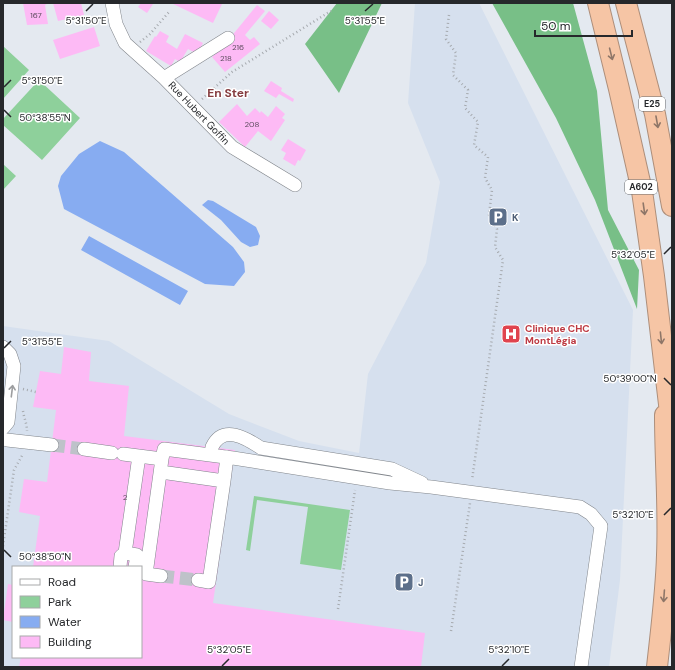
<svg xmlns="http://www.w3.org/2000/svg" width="675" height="670" viewBox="0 0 675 670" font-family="'DM Sans',sans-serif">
<rect width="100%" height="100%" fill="#e4e9f0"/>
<path fill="#d6e0ee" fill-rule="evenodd" d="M415,3H479L633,310L620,580L609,667H3V326L109,341L229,414L299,441L359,453L368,374L426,263L440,182L408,103ZM13,567H141V657H13Z"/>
<path fill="#8ed09b" d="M3,46L29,70L3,99Z
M39,80L80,118L42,160L3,125V119Z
M3,164L16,176L3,190Z
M254,496L350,510L341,570L300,564L308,507L257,500L250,551L246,550Z"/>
<path fill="#78bf87" d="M337,3H382L339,93L305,44Z
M492,3H573L597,91L608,210L639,270L637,309L595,200L556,118Z"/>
<path fill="#87acf1" d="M100,141L124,152L233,247L244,262L245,272L234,286L205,284L64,209L58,186L61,176L79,154Z
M208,200L213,201L256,227L260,236L258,245L250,247L241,242L221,220L202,205Z
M89,236L188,291L180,305L81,250Z"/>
<path fill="#fdbaf5" d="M23,3H49L45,5L48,24L27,25Z
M53,3H81L84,15L58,21Z
M141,3H152L153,4L147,13L138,7Z
M171,3H221L222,4L213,23Z
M257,5L265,11L245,35L250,40L254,37L260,44L225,72L212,57L226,43Z
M269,11L279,20L271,29L261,21Z
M94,27L100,46L60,59L53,40Z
M160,31L169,36L166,42L177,49L185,34L203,43L197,54L188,49L180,62L175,59L171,66L146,51L155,36L156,37Z
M271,81L282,88L281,91L294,99L293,102L279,94L276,98L264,91Z
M237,104L247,116L255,108L260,113L261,111L268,117L276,106L285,114L282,118L285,120L271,141L258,131L245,147L219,122Z
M288,139L306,150L300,161L298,160L295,166L283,159L286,153L281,150Z
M64,347L91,352L89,381L129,386L124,436L235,450L213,603L425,633L421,667H19L21,657H141V567H33L40,516L19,512L24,479L47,482L56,410L33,407L40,371L61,374Z
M8,584L13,585V622L3,620Z"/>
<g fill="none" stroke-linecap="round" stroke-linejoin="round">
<path stroke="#bec2c9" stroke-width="13" stroke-dasharray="13 6" stroke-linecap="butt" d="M52,445L84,449
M161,576L198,580"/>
<defs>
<path id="minor" d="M112,3L116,24L125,43L164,78L232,147L295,185
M164,78L228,38
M3,347L10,354L14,366L8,422L3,428
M7,440L52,445
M212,447C223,424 246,438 261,448L392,469L422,483
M84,449L112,453
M123,454L162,459L164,449L233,458L390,483L431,487L580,507L591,514L601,526L581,667
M161,472L224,481L227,457
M125,553L137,555L135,567
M120,567L121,556L125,553L139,456
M161,576L146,574L162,459
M198,580L209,582L224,481"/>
<path id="highway" d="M598,3L619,89L642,191L654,276L672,430
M626,3L655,114L672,206
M657,667C661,630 666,592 667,555C669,508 665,462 665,415"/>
</defs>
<use href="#minor" stroke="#80858b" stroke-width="14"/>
<use href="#highway" stroke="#ad8e7a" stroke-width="22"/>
<path stroke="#a6aaaf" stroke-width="2.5" stroke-dasharray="1 3" stroke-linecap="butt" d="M449,15L446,39L456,53L453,75L468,90L465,108L478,122L474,145L488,157L485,178L492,190L489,215L497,229L495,247L503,260L472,480
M140,42L150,34L169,12
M202,99L232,72L331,11
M23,389L36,392
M23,411C24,418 27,424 27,431
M3,546L14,470L23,454
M338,609L355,490
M451,631L470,503"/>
<use href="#minor" stroke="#fff" stroke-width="13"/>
<use href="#highway" stroke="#f6c5a5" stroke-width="20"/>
</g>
<defs><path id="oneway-shaft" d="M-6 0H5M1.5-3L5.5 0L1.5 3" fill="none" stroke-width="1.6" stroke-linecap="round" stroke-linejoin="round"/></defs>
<g stroke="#8e7668">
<use href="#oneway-shaft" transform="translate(611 54) rotate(76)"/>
<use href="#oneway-shaft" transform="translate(657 122) rotate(80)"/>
<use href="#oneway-shaft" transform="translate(644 209) rotate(82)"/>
<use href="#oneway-shaft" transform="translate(661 338) rotate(84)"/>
<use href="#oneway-shaft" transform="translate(664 596) rotate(94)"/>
</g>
<use stroke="#9d9ea0" href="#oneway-shaft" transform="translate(12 391) rotate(-83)"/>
<path fill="none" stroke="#26282b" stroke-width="1.5" d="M86,11L93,4M365,11L373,4M4,87L11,80M4,110L11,117M664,254L671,247M4,348L11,341M664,378L671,385M664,515L671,508M4,550L11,557M222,666L229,659M502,666L509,659"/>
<defs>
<symbol id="parking-square" viewBox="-11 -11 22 22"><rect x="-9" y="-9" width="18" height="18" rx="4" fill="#5c6f8a" stroke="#fff"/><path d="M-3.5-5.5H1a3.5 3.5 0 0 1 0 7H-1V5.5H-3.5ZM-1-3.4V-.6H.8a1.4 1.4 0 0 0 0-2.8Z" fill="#fff"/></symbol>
<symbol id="hospital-square" viewBox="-11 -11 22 22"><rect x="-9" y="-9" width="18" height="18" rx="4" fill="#e0444e" stroke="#fff"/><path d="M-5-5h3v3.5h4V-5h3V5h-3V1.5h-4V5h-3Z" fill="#fff"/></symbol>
</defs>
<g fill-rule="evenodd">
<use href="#parking-square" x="487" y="206" width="22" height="22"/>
<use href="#hospital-square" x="500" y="323" width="22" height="22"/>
<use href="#parking-square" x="393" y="571" width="22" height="22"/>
</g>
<g text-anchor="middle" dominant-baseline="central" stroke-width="3" stroke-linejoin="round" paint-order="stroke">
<g font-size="8" fill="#5c4c5e">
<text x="36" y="15">167</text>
<text x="238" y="47">216</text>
<text x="226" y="58">218</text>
<text x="252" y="124">208</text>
<text x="125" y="497">2</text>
</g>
<g fill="#fff" stroke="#67686b" stroke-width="1">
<rect x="639" y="97" width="26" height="14" rx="3"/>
<rect x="625" y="180" width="32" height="14" rx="3"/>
</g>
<g font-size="9" font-weight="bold" fill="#26282b">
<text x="652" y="104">E25</text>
<text x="641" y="187">A602</text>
</g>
<g font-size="10" fill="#26282b" stroke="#fff">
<text transform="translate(199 113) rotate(46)">Rue Hubert Goffin</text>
</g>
<g font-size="10" font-weight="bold" fill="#4e5e75" stroke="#fff" text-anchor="start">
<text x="512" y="217">K</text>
<text x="418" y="582">J</text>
</g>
<g font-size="10" font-weight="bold" fill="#be3a42" stroke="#fff" text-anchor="start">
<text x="525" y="328">Clinique CHC<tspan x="525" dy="12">MontLégia</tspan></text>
</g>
<g font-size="12" font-weight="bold" fill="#873e41" stroke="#fff">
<text x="228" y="93">En Ster</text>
</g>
</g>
<g font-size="10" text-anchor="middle" fill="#26282b" stroke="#fff" stroke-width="3" stroke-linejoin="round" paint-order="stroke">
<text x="86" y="24">5°31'50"E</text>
<text x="365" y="24">5°31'55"E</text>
<text x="42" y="84">5°31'50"E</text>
<text x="45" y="121">50°38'55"N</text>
<text x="633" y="258">5°32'05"E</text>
<text x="42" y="345">5°31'55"E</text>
<text x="630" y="382">50°39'00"N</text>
<text x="633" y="518">5°32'10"E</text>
<text x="45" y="560">50°38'50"N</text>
<text x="229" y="653">5°32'05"E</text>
<text x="509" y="653">5°32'10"E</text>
</g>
<rect width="675" height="670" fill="none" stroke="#26282b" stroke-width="8"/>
<rect x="12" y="566" width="130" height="92" fill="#ffffff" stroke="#a8a9aa"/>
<rect x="20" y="579" width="20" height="6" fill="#ffffff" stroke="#a8a9aa"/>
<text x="48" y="586" font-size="12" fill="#26282b">Road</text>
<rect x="20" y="596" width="20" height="12" fill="#8ed09b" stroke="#a8a9aa"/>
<text x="48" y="606" font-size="12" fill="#26282b">Park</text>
<rect x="20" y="616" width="20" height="12" fill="#87acf1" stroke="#a8a9aa"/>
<text x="48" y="626" font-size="12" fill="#26282b">Water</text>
<rect x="20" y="636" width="20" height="12" fill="#fdbaf5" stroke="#a8a9aa"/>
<text x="48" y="646" font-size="12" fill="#26282b">Building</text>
<path d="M535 30v6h97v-6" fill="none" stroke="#26282b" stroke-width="2"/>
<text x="541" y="30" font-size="12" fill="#26282b" stroke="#ffffff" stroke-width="3" paint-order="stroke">50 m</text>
</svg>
